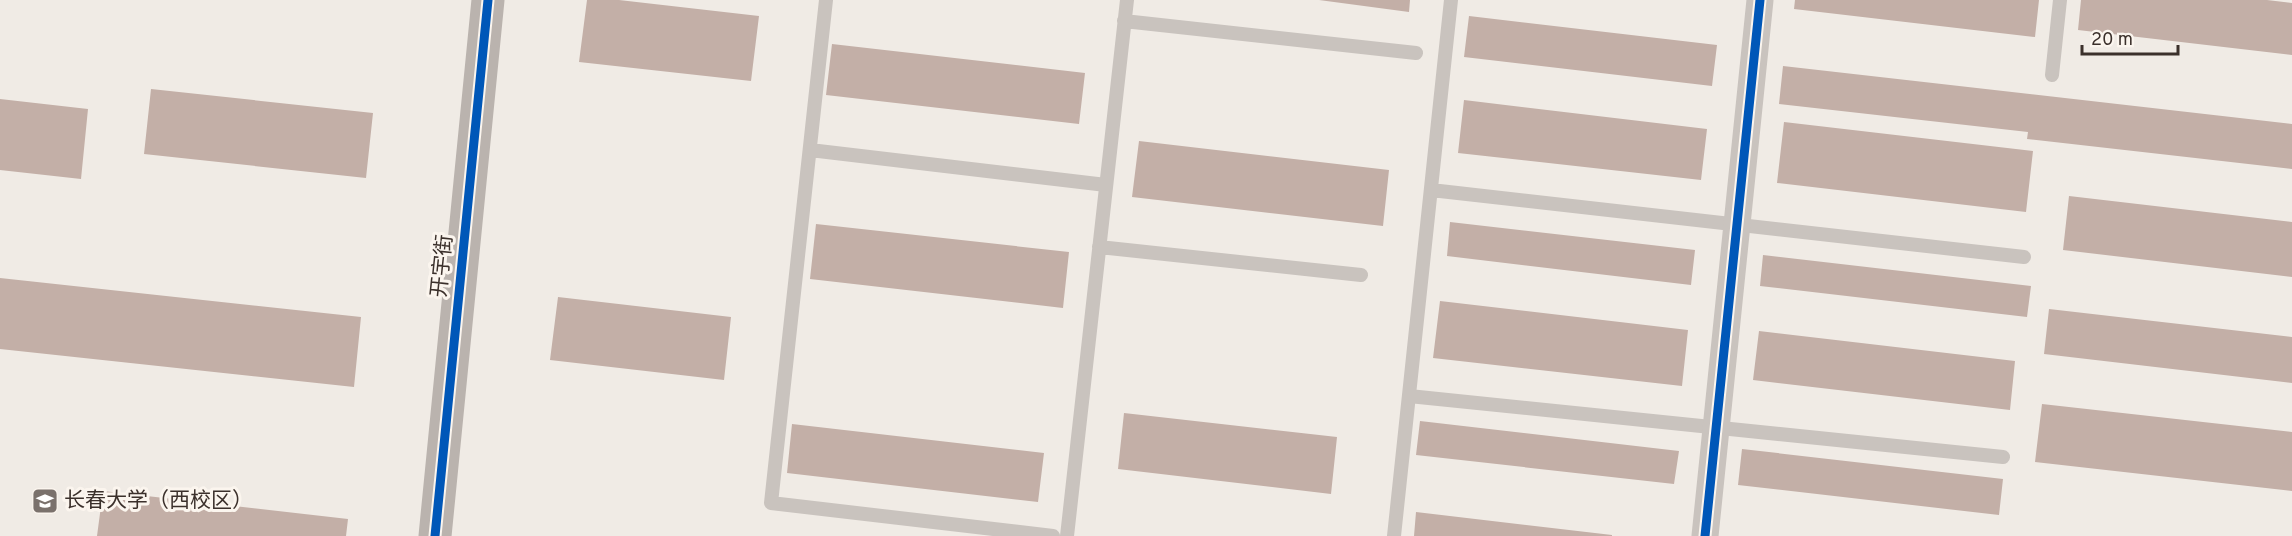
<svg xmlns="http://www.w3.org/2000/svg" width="2292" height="536" viewBox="0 0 2292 536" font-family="Overpass,'Noto Sans SC',sans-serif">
<rect width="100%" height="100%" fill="#f0ebe5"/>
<path fill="#c3afa7" d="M587,0H619L759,16L751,81L579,62Z
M1319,0H1410L1409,12Z
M1795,0H2039L2035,37L1794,9Z
M2081,0H2267L2292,3V55L2078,30Z
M1469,16L1717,45L1712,86L1464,57Z
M832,44L1085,73L1079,124L826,95Z
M1783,66L2292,124V169L2027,139L2028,132L1779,104Z
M151,89L373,113L366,178L144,154Z
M0,99L88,109L81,179L0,170Z
M1464,100L1707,129L1701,180L1458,153Z
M1784,122L2033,151L2026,212L1777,183Z
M1139,141L1389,170L1383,226L1132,197Z
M2069,196L2292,222V277L2063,250Z
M1450,222L1695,250L1691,285L1447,256Z
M816,224L1069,252L1063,308L810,279Z
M1763,255L2031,286L2027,317L1760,286Z
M0,278L361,317L354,387L0,349Z
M558,297L731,317L724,380L550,360Z
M1440,301L1688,330L1682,386L1433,358Z
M2049,309L2292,337V383L2044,354Z
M1759,331L2015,361L2010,410L1753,380Z
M2042,404L2292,432V491L2035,462Z
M1124,413L1337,437L1331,494L1118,469Z
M1420,421L1679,451L1674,484L1416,455Z
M792,424L1044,453L1038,502L787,473Z
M1742,449L2003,479L1999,515L1738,485Z
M103,491L348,519L346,536H97Z
M1416,512L1612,535V536H1414Z"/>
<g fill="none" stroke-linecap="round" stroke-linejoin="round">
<path stroke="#c9c3be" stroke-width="14" d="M826,0L771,503L1053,536
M1124,21L1416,53
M2052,75L2060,0
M810,150L1106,185
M1431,190L2024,257
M1099,247L1361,275
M1409,396L2003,457
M1067,536L1127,0
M1394,536L1451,0"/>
<path stroke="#c9c3be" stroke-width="27" d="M1705,536L1760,0"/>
<path stroke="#bab3ae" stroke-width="33" d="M435,536L488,0"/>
<defs>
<path id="cycleway" d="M435,536L488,0
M1705,536L1760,0"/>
</defs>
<use href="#cycleway" stroke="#fbf5ee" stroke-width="13"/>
<use href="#cycleway" stroke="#0057b8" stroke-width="9"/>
</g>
<defs>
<symbol id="university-square" viewBox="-11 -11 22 22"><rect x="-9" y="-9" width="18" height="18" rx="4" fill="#7a716c" stroke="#fbf5ee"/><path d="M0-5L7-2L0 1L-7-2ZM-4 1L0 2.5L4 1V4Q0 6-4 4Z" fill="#fff"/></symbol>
</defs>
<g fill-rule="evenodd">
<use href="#university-square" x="30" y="486" width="30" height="30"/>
</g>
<g text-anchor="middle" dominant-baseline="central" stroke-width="6" stroke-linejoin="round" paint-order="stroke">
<g font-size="21" fill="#3b302b" stroke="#fbf5ee">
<text transform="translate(443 266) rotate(-84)">开宇街</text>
</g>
<g font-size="21" fill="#3b302b" stroke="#fbf5ee" text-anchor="start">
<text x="64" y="501">长春大学（西校区）</text>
</g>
</g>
<path d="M2082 45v9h96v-9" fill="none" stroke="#3b302b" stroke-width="3"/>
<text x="2091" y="45" font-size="18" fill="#3b302b" stroke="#fbf5ee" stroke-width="4.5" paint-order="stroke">20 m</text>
</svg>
